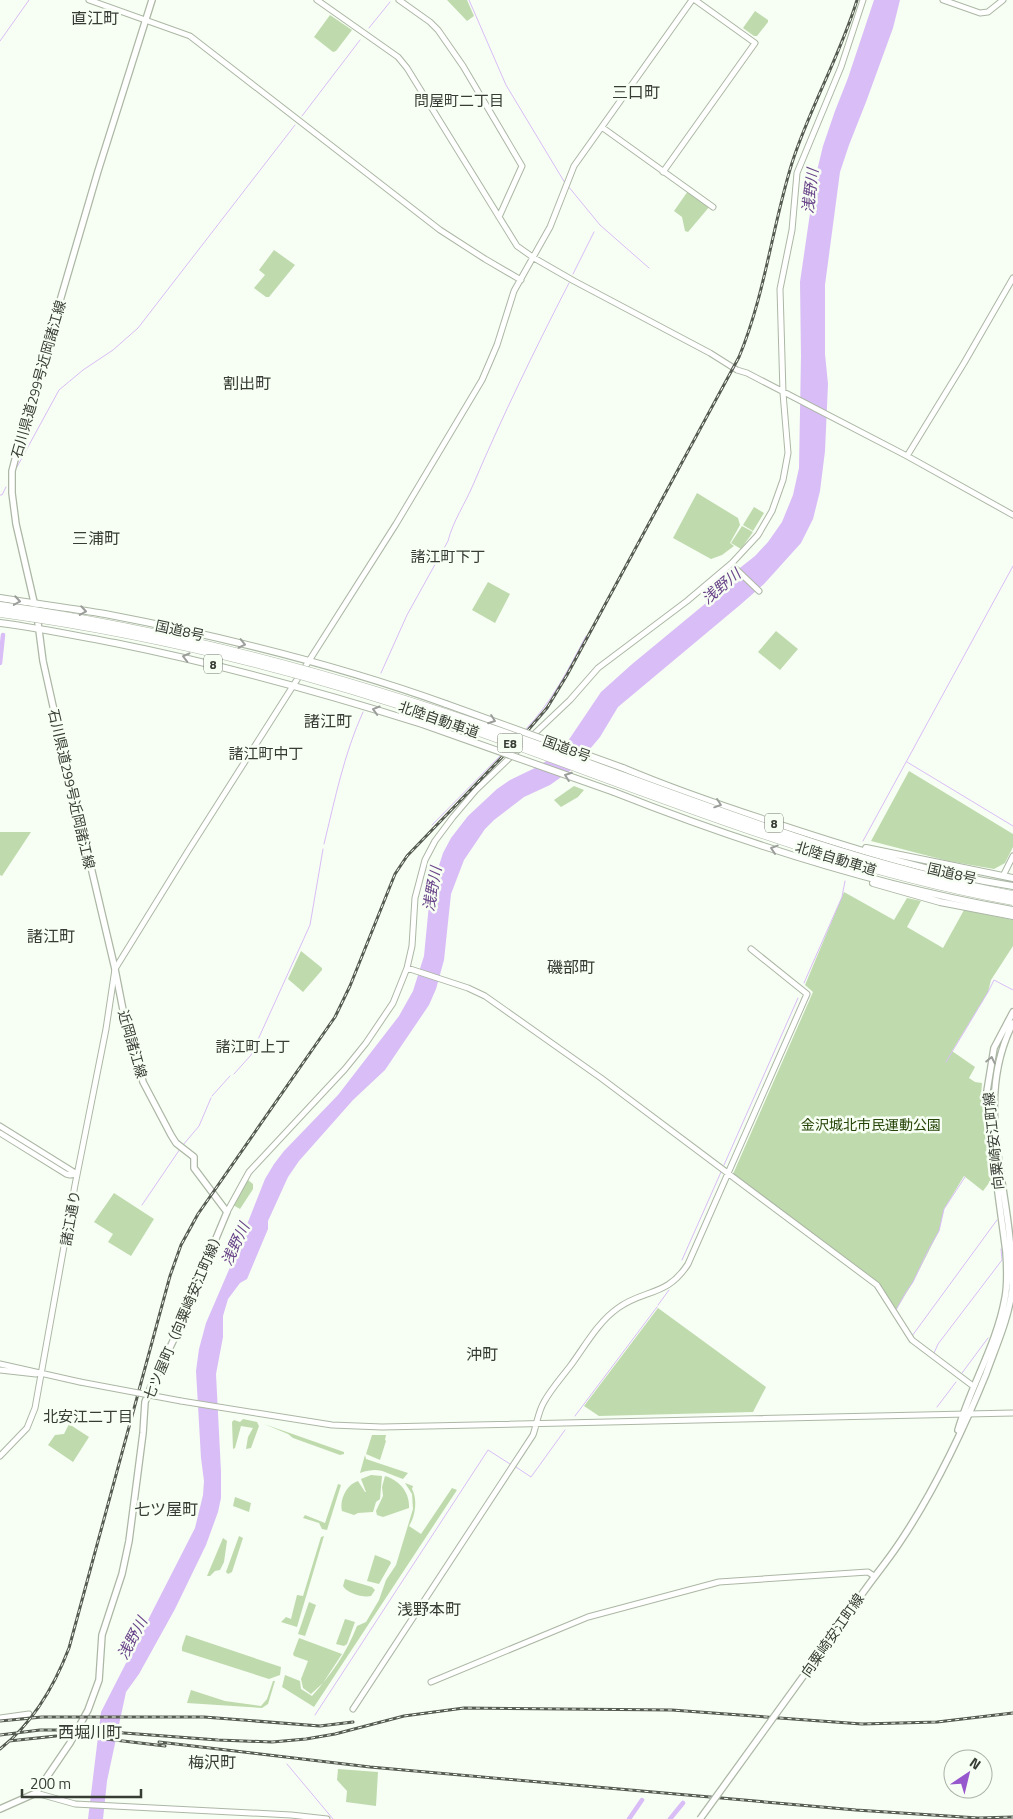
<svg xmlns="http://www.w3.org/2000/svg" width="1013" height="1819" viewBox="0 0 1013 1819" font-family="'Titillium Web','Noto Sans JP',sans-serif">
<rect width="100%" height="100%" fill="#f7fef3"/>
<path fill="#bfdbae" d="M447,0H467L474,16L467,21Z
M755,11L768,20V22L757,36H754L743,28Z
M330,15L352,30L336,51L333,52L314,37Z
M688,191L710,206L688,232L685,231L682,217L674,211Z
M274,250L295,265L269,297H266L254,288L265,275L259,270Z
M697,493L738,518L740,525L730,543L734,546L722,555L711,559L673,538Z
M754,507L764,513L753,531L743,525Z
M742,526L753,532L741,549L731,543Z
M488,582L510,594L495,623L472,610Z
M776,631L798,649L780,670L758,652Z
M909,771L1013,834V847L1005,863L994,869L948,861L871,841Z
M574,786L584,790L578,797L561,807L554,800Z
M0,832H31L2,876L0,875Z
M844,892L894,920L907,898L921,901L907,927L943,948L964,910L1013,920V946L991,980L988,992L952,1051L975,1067L969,1078L975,1082L982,1083L981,1095L984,1100V1126L992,1179L983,1191L964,1176L944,1209L939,1231L913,1282L896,1310L879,1283L733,1174L813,992L805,985Z
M301,951L322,968V970L303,992L288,979Z
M248,1180L253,1184V1189L240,1209L233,1205Z
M114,1193L154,1219L131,1256L108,1242L113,1234L94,1222Z
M658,1308L766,1387L753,1412L599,1416L584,1406Z
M243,1419L257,1422L259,1426L251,1448L246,1449L248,1437L253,1428L241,1426L235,1448L233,1449L232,1422L234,1420L240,1422Z
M69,1424L89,1437L73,1462L48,1445L55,1435L64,1434Z
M264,1424L344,1452V1454L340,1455L293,1438L288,1434Z
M372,1435H386L385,1440L386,1441L380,1460L366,1454Z
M365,1455L366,1459L408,1473L403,1479C384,1473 381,1466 360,1473Z
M371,1475L382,1476L380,1499L376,1502L373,1512L358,1513L354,1515L342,1511C339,1500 347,1484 358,1481L365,1492H366L361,1479Z
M385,1476C399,1480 410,1492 409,1508L383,1517L377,1515L376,1511L383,1496L382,1487Z
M405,1483L413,1486L412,1489C418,1500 415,1517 409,1526L421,1534L452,1488L457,1490L314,1707L282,1687L285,1675L300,1681L301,1689L312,1696C331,1675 347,1652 357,1626L366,1622L379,1600L386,1580L396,1565L413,1509L412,1494Z
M338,1484L341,1485L327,1530L322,1529L319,1523L303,1518L305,1515L325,1523Z
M235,1497L251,1503L249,1512L233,1506Z
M239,1536L243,1538L242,1541L232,1572L228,1574L226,1572Z
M324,1536L297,1627L281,1622L286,1617L291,1619L297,1595L303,1596L321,1537Z
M223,1538L227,1541L224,1562L220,1570L215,1571L210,1576H207Z
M375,1555L390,1561L391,1563L379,1584L367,1581Z
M345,1579L372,1587L375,1590L371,1596C363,1598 347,1593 343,1586Z
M309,1602L316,1605L305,1636L298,1634Z
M345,1619L355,1622L347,1644L344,1646L336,1644Z
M186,1635L281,1667L280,1675L269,1679L182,1651V1647Z
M299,1638L342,1654L323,1683L311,1694L303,1688L301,1679L308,1661L294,1656L293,1654Z
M273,1681H275L268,1704L262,1708L187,1703L191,1690L225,1701L261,1706L267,1699Z
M338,1769L378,1772L376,1806L346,1802L347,1791L337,1780Z"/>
<path fill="#d9bdf7" d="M874,0H900L893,28L866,102L849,145L840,172L825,285V354L828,384L825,451L820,491L813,519L801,543L764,584L740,605L618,707L600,737L574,768L550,785L524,797L494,820L485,829L464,860L451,894L444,960L436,989L429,1005L385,1070L353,1100L299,1161L288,1177L268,1221V1229L247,1279L240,1283L228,1299L223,1316V1337L216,1374L221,1472V1498L218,1512L206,1545L175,1609L139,1674L126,1692L107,1781L103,1819H88L101,1712L195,1528L203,1495L204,1481L201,1458L196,1371L199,1349L206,1323L231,1265L265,1179L274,1164L284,1151L338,1095L399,1016L413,991L424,956L430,894L443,853L451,838L468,816L497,789L510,780L537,767L557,754L570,738L601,692L631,665L723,589L736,571L755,556L768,542L782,522L793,495L799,468L801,356L800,282L815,179L823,146L835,111L848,78Z"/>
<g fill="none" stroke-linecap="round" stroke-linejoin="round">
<path stroke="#d9bdf7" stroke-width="1" d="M469,0L506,85L565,183
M369,28L390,2
M0,41L29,0
M302,116L360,40
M568,186L600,225L649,268
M573,274L594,232
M17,467L59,390L83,370L113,350L138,328L295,125
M0,495H2L6,487
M381,673L407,615L448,541C453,521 465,504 473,485C502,417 535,349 569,283
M525,730C552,702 568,670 586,636
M907,762L1013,826
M432,825L502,754
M863,841L1013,566
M324,844C335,799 344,754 363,712
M804,983L842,897L845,881
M946,1062L988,992L994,980L1013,990
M234,1074L251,1055L310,925L323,849
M212,1096L230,1076
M183,1145L199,1126L211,1098
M724,1165L798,998
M142,1205L180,1149
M682,1260L721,1172
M658,1305L669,1290
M896,1310L906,1292L913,1282L928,1250L939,1231L944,1209L965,1177
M912,1336L997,1220
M934,1353L938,1344L1002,1260L1001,1249
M962,1373L988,1338
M937,1407L956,1382
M575,1416L657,1307
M516,1467L531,1477L565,1430
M315,1715L488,1450L510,1464
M287,1764L333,1819"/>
<path stroke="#d9bdf7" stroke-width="4.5" d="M0,663L3,635
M629,1819L642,1800
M670,1819L683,1803"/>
<defs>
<path id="tertiary" d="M89,0L190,36L440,230L485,259L521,280
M317,0L398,57L407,68L517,246L534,258L574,281L710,353L737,370L747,373L907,456L1013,515
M399,0L430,22L438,30L463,66L522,166L499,217
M943,0L980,13L988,12L1003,0
M603,128L713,207
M663,172L755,43L695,0
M907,456L964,363L1013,278
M735,568L759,591
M532,736L570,700L598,668L687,601L732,563L758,535L772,511L783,480L788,453L783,393L780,289L792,230L797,173L841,67L863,0
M1003,876L1013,856
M407,968L468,988L485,996L601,1078L877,1285L912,1340L973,1386
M0,1126L77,1174
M0,1133L66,1174L70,1175L77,1174
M227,1212L249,1172L345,1069L366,1043L393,1003L407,968L412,946L415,898L425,860L435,841L453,817L476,790L522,746
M0,1364L80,1382
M0,1370L36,1374
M181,1401L332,1425L382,1427L1013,1413
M0,1456L27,1428L35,1408L75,1185L106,1029L115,969L188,851L396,524L482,380L497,345L514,291L550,227L574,166L692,0
M431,1682L588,1617L719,1582L868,1572L874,1576
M353,1709L533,1435C537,1424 538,1412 544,1402C551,1389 562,1377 571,1365C585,1346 598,1322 618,1308C644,1289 667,1297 688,1264L807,994L751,949
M0,1718L29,1714
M36,1793L75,1804L291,1815L327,1819"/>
<path id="secondary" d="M958,1430C971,1385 997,1344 1005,1298C1008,1283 1007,1267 1006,1252L991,1141L987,1091L994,1048L1013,1012
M854,1606C867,1585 884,1566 898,1545C934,1492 962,1433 986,1374C996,1346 1008,1320 1012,1291C1013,1268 1011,1246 1008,1223C999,1154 980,1088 1013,1023
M0,1809L36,1793L70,1743L88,1710L99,1680L102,1635L122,1574L129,1541L143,1433L145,1402L150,1389L174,1339L227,1212L194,1168V1157L176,1143L171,1135L143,1082L134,1043L124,1015L115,969L53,706L43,661L37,615L16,524L12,493V471L28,410L98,171L152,0"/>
<path id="trunk" d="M0,598C35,604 70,608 105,614C220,636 335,664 446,704
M0,623C39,628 77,636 115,643C219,664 321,692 422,724
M623,768C675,790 728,808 781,825C857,850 934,874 1013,886
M614,792C743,843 876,886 1013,910
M866,848L1013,878
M873,883L940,902L1013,916"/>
</defs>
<use href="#tertiary" stroke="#acb7a5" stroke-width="7"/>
<use href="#secondary" stroke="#acb7a5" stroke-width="8"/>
<use href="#trunk" stroke="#acb7a5" stroke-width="8"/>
<use href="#tertiary" stroke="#fff" stroke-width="5"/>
<use href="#secondary" stroke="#fff" stroke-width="5.5"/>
<use href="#trunk" stroke="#fff" stroke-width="6"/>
<defs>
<path id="rail" d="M0,1721L42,1717H204L320,1726L353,1722
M0,1735L40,1730H84L218,1740L272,1742L306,1739L335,1734L404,1716L464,1708L672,1710L862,1724L937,1722L1013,1713
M98,1738L165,1746
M9,1741L56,1736
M159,1742L370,1767L856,1810L978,1818L1013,1817
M0,1749C33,1723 54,1687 69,1648L170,1276L181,1245L198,1214L335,1017L350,986L395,874L407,856L529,729L547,708L567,675L739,357C765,295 772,227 792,163C810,107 840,56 857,0"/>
</defs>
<use href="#rail" stroke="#575c53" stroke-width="3"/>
<use href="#rail" stroke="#f7fef3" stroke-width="1" stroke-dasharray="4" stroke-linecap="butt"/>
<defs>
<path id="tertiary-bridge" d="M80,1382L181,1401"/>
<path id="secondary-bridge" d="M700,1819L854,1606"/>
<path id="trunk-bridge" d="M446,704L623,768
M422,724L614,792"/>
<path id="motorway-bridge" d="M0,606C171,630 336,674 498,731C668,791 835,862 1013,895
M0,613C153,634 302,671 448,721C635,786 817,866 1013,901"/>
</defs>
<use href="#tertiary-bridge" stroke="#acb7a5" stroke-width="7" stroke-linecap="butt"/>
<use href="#secondary-bridge" stroke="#acb7a5" stroke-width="8" stroke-linecap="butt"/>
<use href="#trunk-bridge" stroke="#acb7a5" stroke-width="8" stroke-linecap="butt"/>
<use href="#motorway-bridge" stroke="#acb7a5" stroke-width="9" stroke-linecap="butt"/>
<use href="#tertiary-bridge" stroke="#fff" stroke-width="5"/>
<use href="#secondary-bridge" stroke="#fff" stroke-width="5.5"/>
<use href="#trunk-bridge" stroke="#fff" stroke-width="6"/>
<use href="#motorway-bridge" stroke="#fff" stroke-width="8"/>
</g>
<defs><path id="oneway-chevron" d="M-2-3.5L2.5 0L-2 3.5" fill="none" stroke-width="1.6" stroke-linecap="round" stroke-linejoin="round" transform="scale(1.25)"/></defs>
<g stroke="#9b9e9a">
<use href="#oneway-chevron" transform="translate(17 601) rotate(9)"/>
<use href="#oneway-chevron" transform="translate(83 611) rotate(9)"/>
<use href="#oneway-chevron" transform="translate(242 644) rotate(13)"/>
<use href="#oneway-chevron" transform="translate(186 657) rotate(-166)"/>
<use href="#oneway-chevron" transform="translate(376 710) rotate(-164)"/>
<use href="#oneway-chevron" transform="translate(492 720) rotate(20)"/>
<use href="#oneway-chevron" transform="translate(568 776) rotate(-160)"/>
<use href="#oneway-chevron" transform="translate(718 804) rotate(19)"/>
<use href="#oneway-chevron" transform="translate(774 849) rotate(-162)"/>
<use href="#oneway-chevron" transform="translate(991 1060) rotate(-78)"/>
</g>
<g text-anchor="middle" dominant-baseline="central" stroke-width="5" stroke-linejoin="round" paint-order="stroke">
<g fill="#f7fef3" stroke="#71766d" stroke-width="1">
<rect x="204" y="654.5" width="18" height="19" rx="4"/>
<rect x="497.5" y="733.5" width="25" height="19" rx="4"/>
<rect x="765" y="813.5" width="18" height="19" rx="4"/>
</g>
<g font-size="12" font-weight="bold" fill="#373c34">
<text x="213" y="664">8</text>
<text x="510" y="743">E8</text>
<text x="774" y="823">8</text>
</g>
<g font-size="14" fill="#373c34" stroke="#f7fef3">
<text transform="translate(38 379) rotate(-74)">石川県道299号近岡諸江線</text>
<text transform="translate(180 630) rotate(12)">国道8号</text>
<text transform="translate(439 719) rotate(19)">北陸自動車道</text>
<text transform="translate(567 748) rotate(20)">国道8号</text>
<text transform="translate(72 789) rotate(77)">石川県道299号近岡諸江線</text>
<text transform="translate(836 858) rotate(17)">北陸自動車道</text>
<text transform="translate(952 873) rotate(13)">国道8号</text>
<text transform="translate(133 1044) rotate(74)">近岡諸江線</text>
<text transform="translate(993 1141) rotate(-96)">向粟崎安江町線</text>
<text transform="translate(70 1218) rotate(-80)">諸江通り</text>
<text transform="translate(183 1315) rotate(-67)">七ツ屋町（向粟崎安江町線）</text>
<text transform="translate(832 1635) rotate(-55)">向粟崎安江町線</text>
</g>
<g font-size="14" fill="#254407" stroke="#f7fef3">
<text x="871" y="1124">金沢城北市民運動公園</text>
</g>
<g font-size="15" fill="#373c34" stroke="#f7fef3">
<text x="459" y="100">問屋町二丁目</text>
<text x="448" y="556">諸江町下丁</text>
<text x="266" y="753">諸江町中丁</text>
<text x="253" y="1046">諸江町上丁</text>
<text x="88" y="1416">北安江二丁目</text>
</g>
<g font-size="15" font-style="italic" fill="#684389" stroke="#f7fef3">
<text transform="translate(810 191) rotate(-83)">浅野川</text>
<text transform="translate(721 586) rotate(-40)">浅野川</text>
<text transform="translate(432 889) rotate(-80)">浅野川</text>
<text transform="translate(235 1244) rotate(-65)">浅野川</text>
<text transform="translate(132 1638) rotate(-62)">浅野川</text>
</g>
<g font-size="16" fill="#373c34" stroke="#f7fef3">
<text x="95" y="18">直江町</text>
<text x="636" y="92">三口町</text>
<text x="247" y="383">割出町</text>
<text x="96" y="538">三浦町</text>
<text x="328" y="721">諸江町</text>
<text x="51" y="936">諸江町</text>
<text x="571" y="967">磯部町</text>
<text x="482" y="1354">沖町</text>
<text x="166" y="1509">七ツ屋町</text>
<text x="429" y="1609">浅野本町</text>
<text x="90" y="1732">西堀川町</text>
<text x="212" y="1762">梅沢町</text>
</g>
</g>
<g transform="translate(968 1774) rotate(35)"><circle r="24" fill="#f7fef3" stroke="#aab0a7"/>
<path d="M0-4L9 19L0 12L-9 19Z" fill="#9757cd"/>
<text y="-8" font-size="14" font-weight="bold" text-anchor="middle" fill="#373c34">N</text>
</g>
<path d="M22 1789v8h119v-8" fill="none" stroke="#373c34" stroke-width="2.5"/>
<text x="30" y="1789" font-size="15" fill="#373c34" stroke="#f7fef3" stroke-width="4" paint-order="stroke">200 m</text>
</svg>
